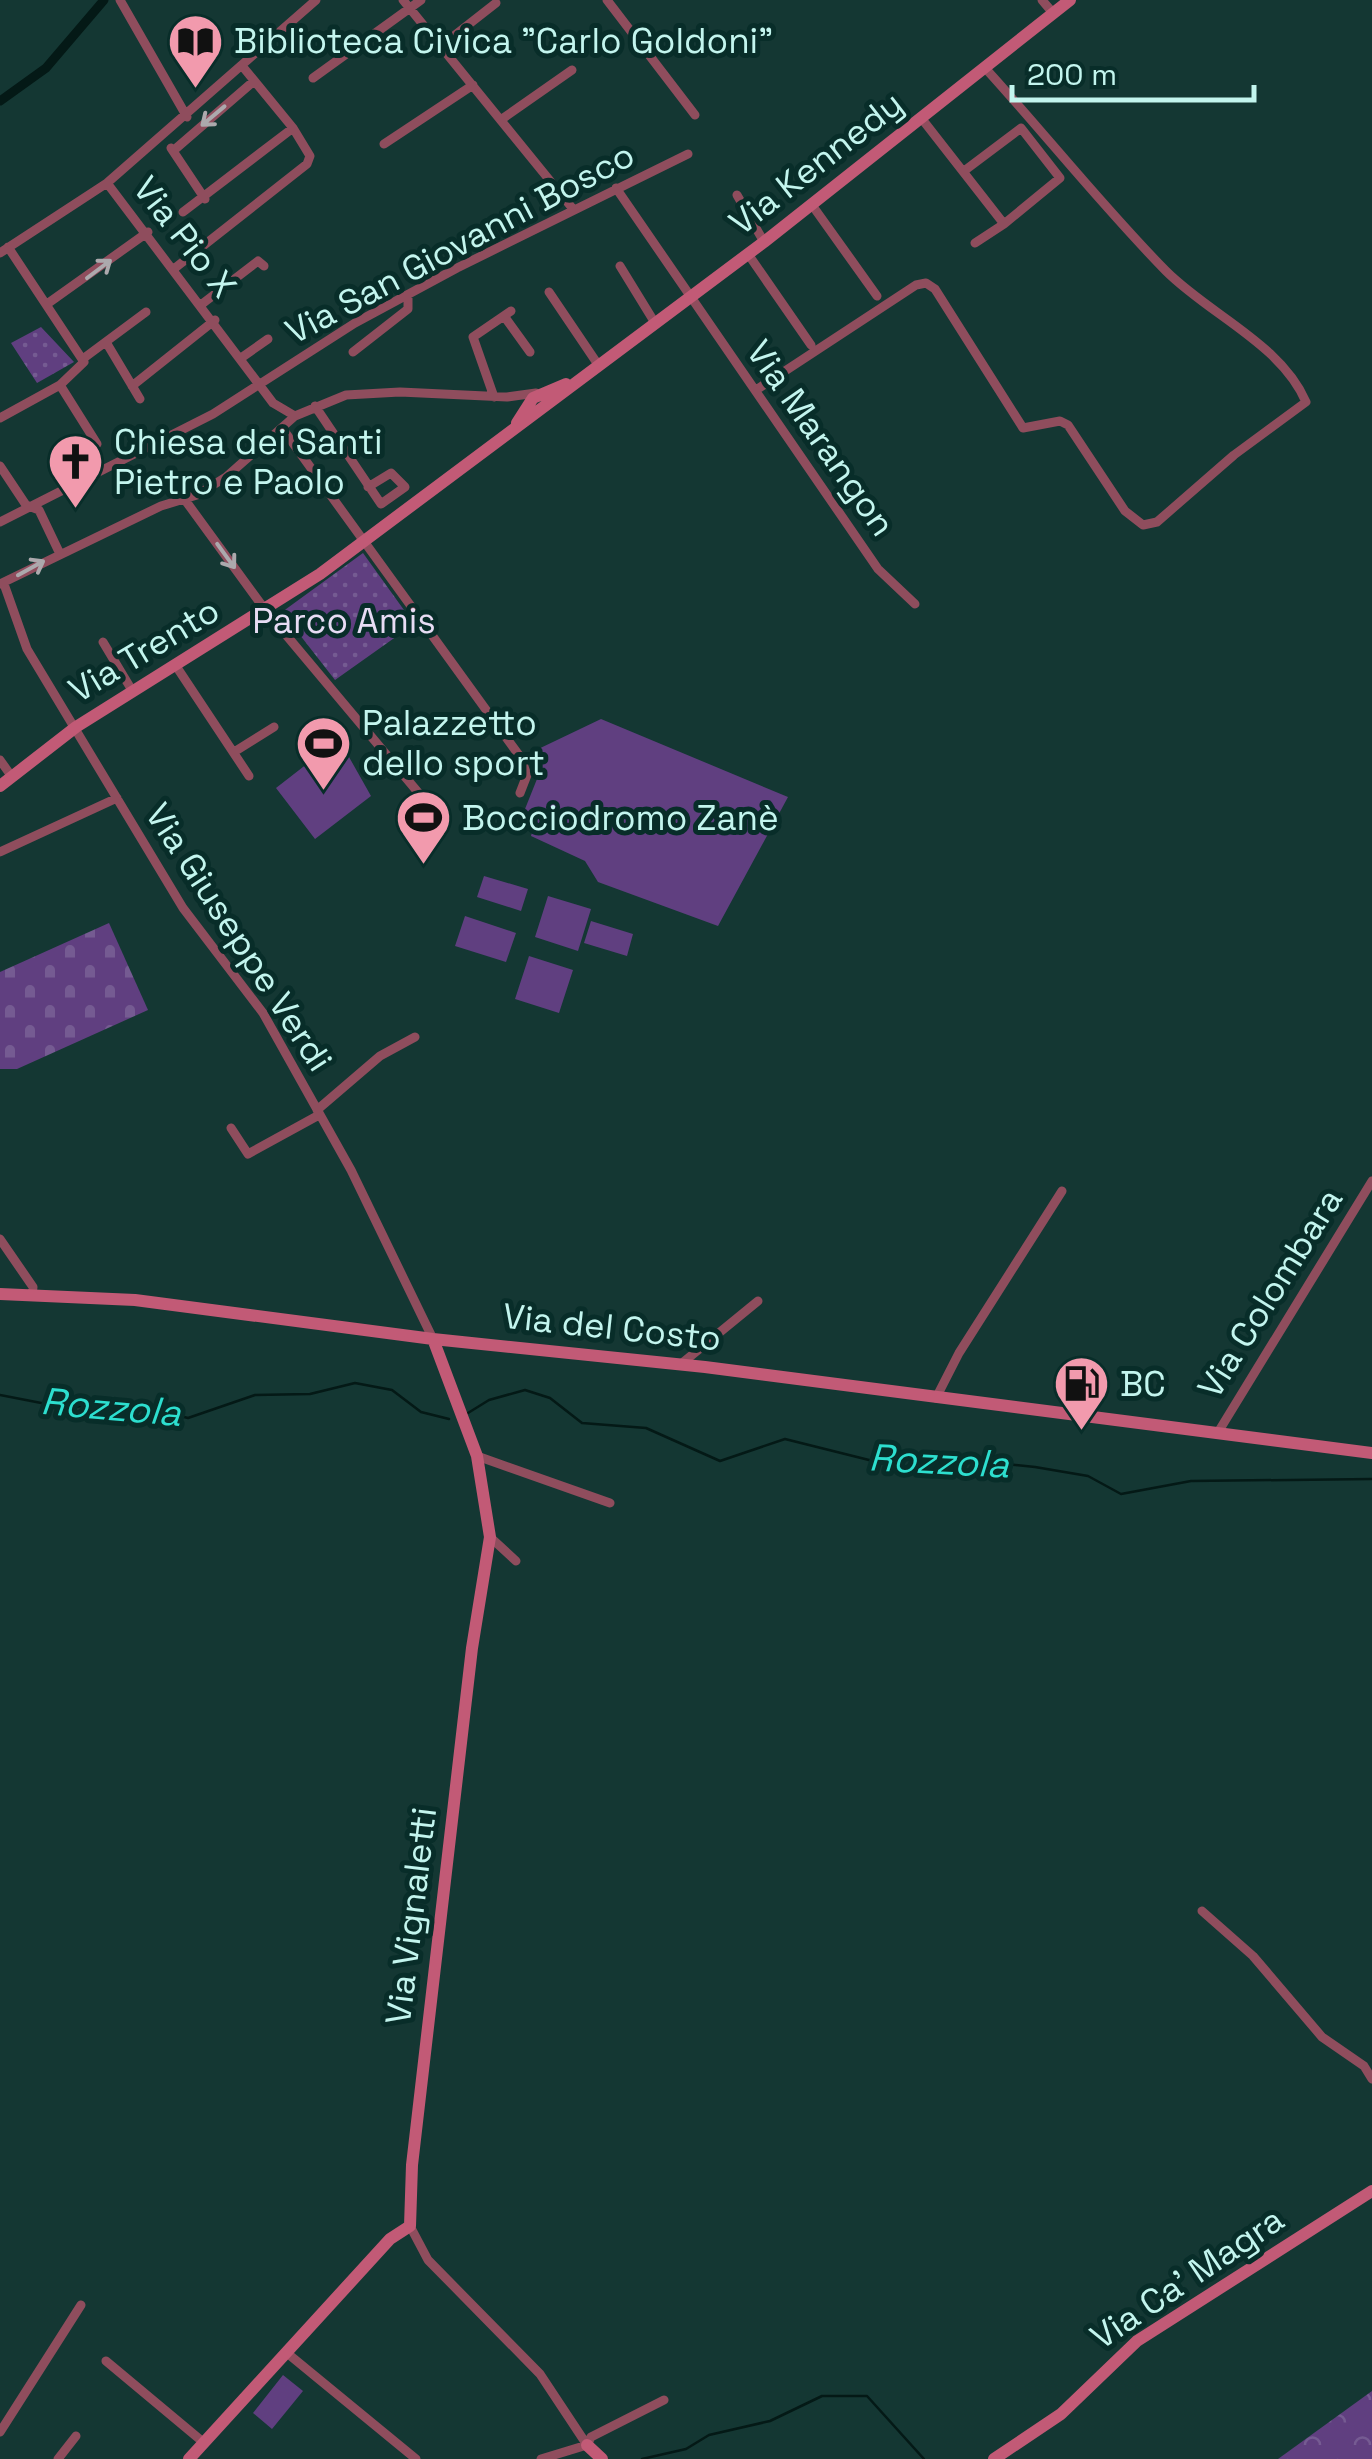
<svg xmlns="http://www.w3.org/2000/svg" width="1372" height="2459" viewBox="0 0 1372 2459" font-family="'Space Grotesk',sans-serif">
<defs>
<pattern id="green-dots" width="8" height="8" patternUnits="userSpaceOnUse" patternTransform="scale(2.5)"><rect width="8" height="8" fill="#603f80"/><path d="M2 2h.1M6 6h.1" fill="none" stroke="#755b92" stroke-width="1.8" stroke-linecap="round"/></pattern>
<pattern id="forest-crowns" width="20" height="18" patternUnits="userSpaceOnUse" patternTransform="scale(2.5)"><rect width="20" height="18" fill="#603f80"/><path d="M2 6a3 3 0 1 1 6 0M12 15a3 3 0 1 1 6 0" fill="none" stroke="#755b92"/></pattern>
<pattern id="cemetery-stones" width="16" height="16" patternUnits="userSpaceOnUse" patternTransform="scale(2.5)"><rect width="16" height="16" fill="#603f80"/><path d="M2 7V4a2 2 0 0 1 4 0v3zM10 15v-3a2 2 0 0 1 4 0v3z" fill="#755b92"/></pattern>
</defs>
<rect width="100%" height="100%" fill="#143733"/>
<path fill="url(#green-dots)" d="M41,327L74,362L37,383L11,343Z
M363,553L414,624L335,680L282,612Z"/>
<path fill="url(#forest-crowns)" d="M1372,2391V2459H1278Z"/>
<path fill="url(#cemetery-stones)" d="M109,923L148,1010L17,1069H0V972Z"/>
<path fill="#603f80" d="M601,719L788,797L718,926L598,882L585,861L531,836L535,820L523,814L539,774L532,752Z
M330,746L342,762L349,757L371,796L315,839L276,788Z
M484,876L528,889L521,911L477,897Z
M548,896L591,909L578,951L535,937Z
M465,916L516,933L506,962L455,946Z
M591,921L633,934L627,956L584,943Z
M529,956L573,970L559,1013L515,999Z
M283,2375L303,2391L272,2429L253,2413Z"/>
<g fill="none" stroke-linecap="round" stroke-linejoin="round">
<path stroke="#041916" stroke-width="2.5" d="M0,1395L67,1408L101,1403L148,1408L188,1418L255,1395L310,1394L355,1383L392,1390L421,1412L449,1419
M468,1413L489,1400L525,1390L550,1398L582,1423L646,1428L720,1461L785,1439L873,1461L946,1458L1035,1467L1088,1476L1121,1494L1191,1481L1372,1479
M642,2459L686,2449L709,2435L770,2421L822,2396H867L924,2459"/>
<path stroke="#041916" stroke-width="9" d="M0,101L46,68L104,0"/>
<path stroke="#8f4d5d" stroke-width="9" d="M120,0L187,117
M403,0L573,209
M607,0L695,115
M1042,0L1053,13
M441,46L496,3
M313,78L421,0
M502,119L572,70
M922,119L1004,224L975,243
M384,144L473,85
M171,148L205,199
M173,151L254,81
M964,171L1021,128L1060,178L1004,224
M107,183L273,403L295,416
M616,188L878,569L915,604
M737,195L764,242
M812,205L877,296
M183,212L293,128
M0,253L107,183L316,0
M748,254L811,345
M620,266L655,323
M175,268L307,164L310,156L293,128L243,67
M549,292L599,366
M47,304L148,232
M202,304L258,261L264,266
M504,316L530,352
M106,342L140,399
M353,352L408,309V295
M84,358L146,312
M241,358L268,339
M60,385L97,444
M132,386L215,320
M756,390L916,285L926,283L935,289L1023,428L1060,421L1068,425L1125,511L1143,525L1157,522L1234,455L1306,402C1281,344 1210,315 1166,271C1103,207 1046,135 986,69
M494,397L473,337L511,311
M315,406L381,504L405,487L391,473L368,487
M0,418L60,385L84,362L8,247
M282,428L521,758L527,775L520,793
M0,466L26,505L39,510L60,554
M185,500L266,611L432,809
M0,522L213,414L355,323L457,268L688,154
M0,584L161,506L197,495L226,477L295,416L346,395L400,392L507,397L536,393
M4,584L27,649L183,908L263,1013L351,1170L433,1339
M103,642L133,692
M176,666L249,776
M234,752L274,727
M0,760L12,777
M0,852L117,798
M317,1110L380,1056L415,1037
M231,1128L248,1154L319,1115
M0,1239L33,1287L32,1295
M681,1364L758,1301
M936,1398L959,1353L1062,1191
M1217,1434L1372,1181
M477,1456L610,1503
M490,1537L516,1561
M1202,1911L1253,1956L1322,2037L1364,2066L1372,2079
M410,2226L428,2260L540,2374L587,2445
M287,2353L416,2459
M106,2361L203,2442
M0,2432L81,2305
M587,2445L591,2437L664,2400
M58,2459L76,2436
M541,2459L587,2445"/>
<path stroke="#c25a76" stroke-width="12" d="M517,423L533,398L566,384
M0,786L76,727L320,574L764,242L1070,0
M0,1294L135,1300L433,1339L705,1367L1372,1453
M587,2445L602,2459
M189,2459L390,2239L410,2226L412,2165L472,1648L490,1537L477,1456L433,1339
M994,2459L1061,2414L1137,2341L1372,2191"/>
</g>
<defs><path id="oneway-shaft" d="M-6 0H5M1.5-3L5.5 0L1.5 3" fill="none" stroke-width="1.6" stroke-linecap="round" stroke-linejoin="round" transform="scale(2.5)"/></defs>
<g stroke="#aca9ad">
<use href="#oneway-shaft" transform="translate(213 116) rotate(140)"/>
<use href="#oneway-shaft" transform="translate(99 269) rotate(-37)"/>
<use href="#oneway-shaft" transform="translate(226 556) rotate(54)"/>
<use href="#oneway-shaft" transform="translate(31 568) rotate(-29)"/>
</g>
<defs>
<symbol id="library-pin" viewBox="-11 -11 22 30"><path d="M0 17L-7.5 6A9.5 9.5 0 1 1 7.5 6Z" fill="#f29aad" stroke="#082d29"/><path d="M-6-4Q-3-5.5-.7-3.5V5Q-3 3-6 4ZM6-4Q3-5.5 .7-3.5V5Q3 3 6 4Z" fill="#111"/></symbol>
<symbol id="church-pin" viewBox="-11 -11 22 30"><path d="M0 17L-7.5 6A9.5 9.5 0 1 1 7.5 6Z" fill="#f29aad" stroke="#082d29"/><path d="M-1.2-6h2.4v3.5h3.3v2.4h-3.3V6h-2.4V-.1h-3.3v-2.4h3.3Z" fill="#111"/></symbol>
<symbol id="stadium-pin" viewBox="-11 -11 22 30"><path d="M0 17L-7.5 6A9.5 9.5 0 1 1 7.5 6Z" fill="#f29aad" stroke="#082d29"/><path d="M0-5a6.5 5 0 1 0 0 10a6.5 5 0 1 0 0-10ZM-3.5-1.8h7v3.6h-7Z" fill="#111"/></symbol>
<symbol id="fuel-pin" viewBox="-11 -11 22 30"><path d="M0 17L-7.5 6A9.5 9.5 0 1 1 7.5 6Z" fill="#f29aad" stroke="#082d29"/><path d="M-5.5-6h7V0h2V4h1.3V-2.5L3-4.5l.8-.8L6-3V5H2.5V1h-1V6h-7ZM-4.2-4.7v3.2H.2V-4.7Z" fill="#111"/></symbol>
</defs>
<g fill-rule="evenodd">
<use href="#library-pin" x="164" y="10" width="63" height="86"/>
<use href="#church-pin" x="44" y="430" width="63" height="86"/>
<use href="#stadium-pin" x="292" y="712" width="63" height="86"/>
<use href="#stadium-pin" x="392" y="786" width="63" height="86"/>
<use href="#fuel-pin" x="1050" y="1352" width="63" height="86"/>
</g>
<g text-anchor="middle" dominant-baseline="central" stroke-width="10" stroke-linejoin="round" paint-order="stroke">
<g font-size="35" fill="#c3f5ee" stroke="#082d29" text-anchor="start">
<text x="234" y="41">Biblioteca Civica "Carlo Goldoni"</text>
<text x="114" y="442">Chiesa dei Santi<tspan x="114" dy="40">Pietro e Paolo</tspan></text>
<text x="362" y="723">Palazzetto<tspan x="362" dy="40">dello sport</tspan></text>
<text x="462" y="818">Bocciodromo Zanè</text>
<text x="1120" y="1384">BC</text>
</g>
<g font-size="35" fill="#c3f5ee" stroke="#082d29">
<text transform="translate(816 163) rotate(-38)">Via Kennedy</text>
<text transform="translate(185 237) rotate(52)">Via Pio X</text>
<text transform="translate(460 243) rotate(-28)">Via San Giovanni Bosco</text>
<text transform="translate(821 438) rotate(55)">Via Marangon</text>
<text transform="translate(144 650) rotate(-31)">Via Trento</text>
<text transform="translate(239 937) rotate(57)">Via Giuseppe Verdi</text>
<text transform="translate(1270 1293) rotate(-58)">Via Colombara</text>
<text transform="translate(612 1327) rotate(6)">Via del Costo</text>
<text transform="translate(411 1916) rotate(-83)">Via Vignaletti</text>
<text transform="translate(1187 2278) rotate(-34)">Via Ca' Magra</text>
</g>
<g font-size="35" fill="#e7dcf4" stroke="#082d29">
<text x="344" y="621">Parco Amis</text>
</g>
<g font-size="38" font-style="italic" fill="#2ddfcf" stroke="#082d29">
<text transform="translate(111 1407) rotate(5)">Rozzola</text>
<text transform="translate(939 1461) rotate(3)">Rozzola</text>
</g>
</g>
<path d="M1012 85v15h242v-15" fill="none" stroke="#c3f5ee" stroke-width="5"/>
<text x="1027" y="85" font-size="30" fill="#c3f5ee" stroke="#082d29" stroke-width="8" paint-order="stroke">200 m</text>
</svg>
